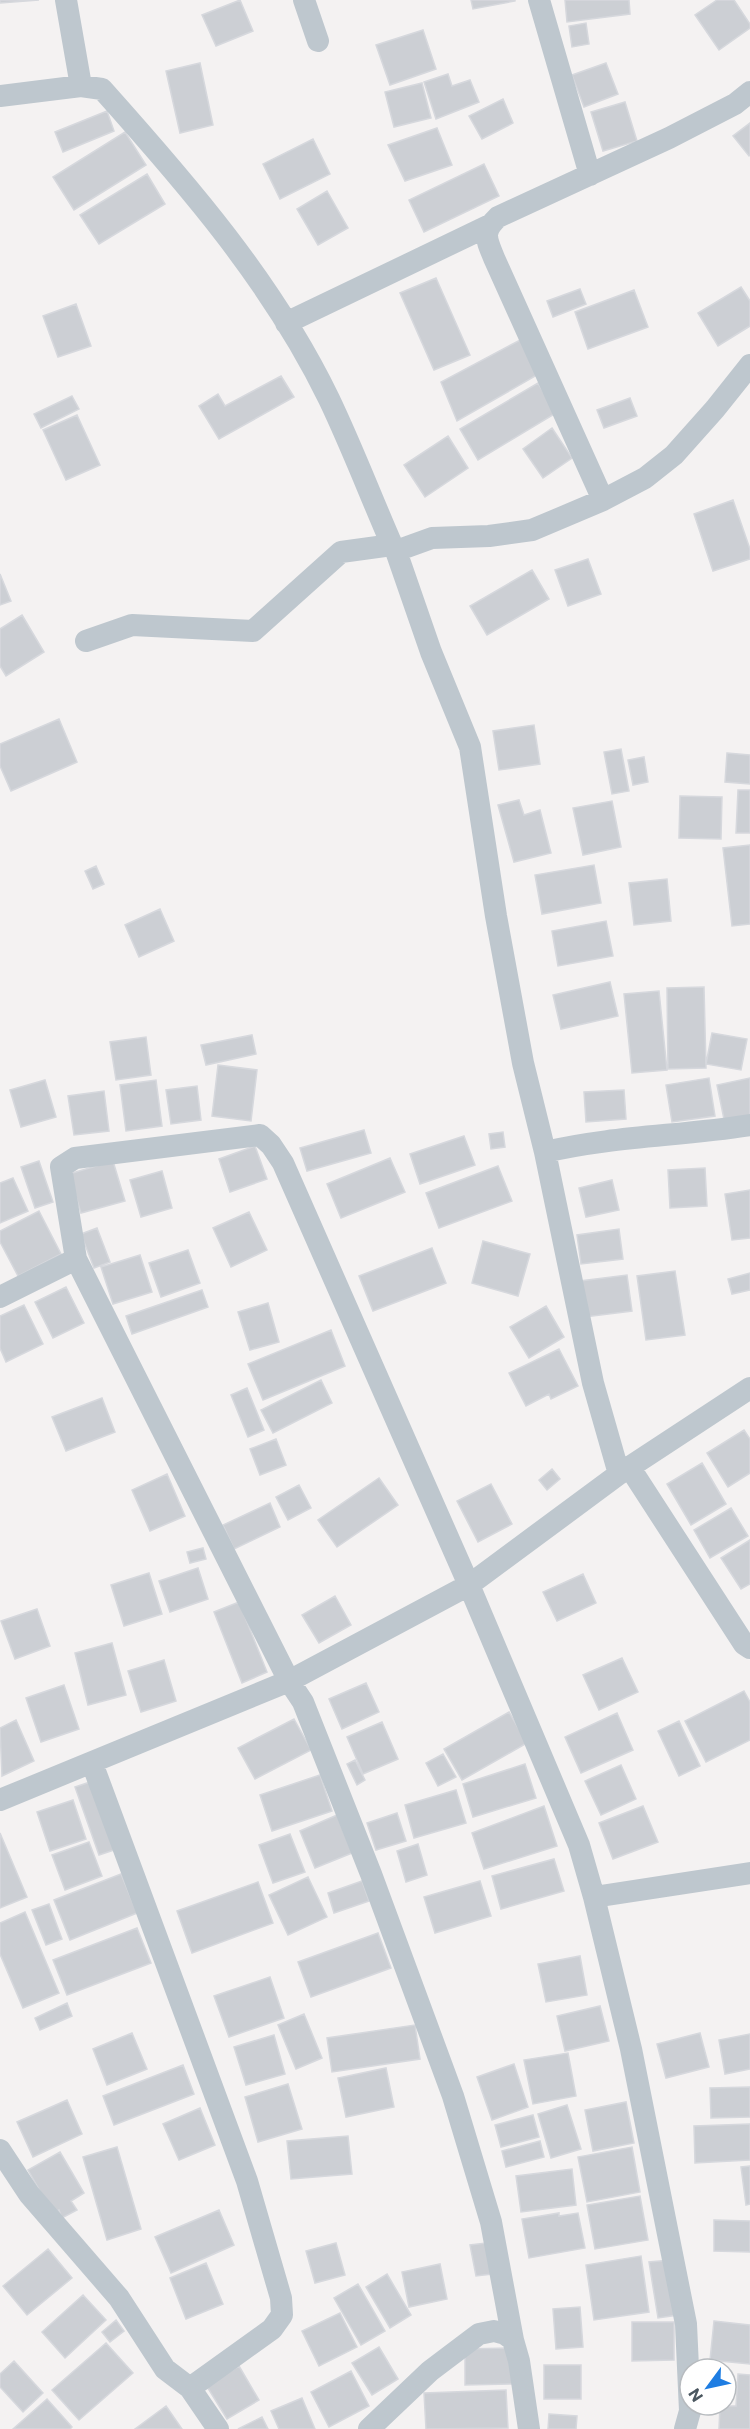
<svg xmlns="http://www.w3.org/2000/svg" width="750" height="2429" viewBox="0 0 750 2429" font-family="Commissioner,sans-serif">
<rect width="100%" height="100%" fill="#f4f2f2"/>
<path fill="#cccfd4" stroke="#d6d8dd" stroke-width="1.5" d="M0,0H39L0,3Z
M240,0L253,31L216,46L202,15Z
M471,0H515V1L473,9Z
M565,0H629L630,14L567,22Z
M717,0H734L750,24V28L719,50L695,15Z
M586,23L589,44L572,47L569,26Z
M423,30L436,69L390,85L376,45Z
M200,63L213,125L180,133L166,71Z
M606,63L618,94L584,107L572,75Z
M448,74L452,86L470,80L479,102L436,119L424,82Z
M422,83L431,118L394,127L385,92Z
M503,99L513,123L482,139L469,116Z
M625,102L637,141L603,151L591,112Z
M107,111L114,131L63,152L55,132Z
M750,123V155L749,156L733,136Z
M437,128L452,165L405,181L388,145Z
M125,132L146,165L74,210L53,177Z
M313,139L330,174L280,199L263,164Z
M484,164L499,196L424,232L409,200Z
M147,174L165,204L99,244L80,215Z
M327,191L348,228L318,245L297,209Z
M436,278L470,355L434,370L400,293Z
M741,287L750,301V326L718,346L698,313Z
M580,289L586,304L553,317L547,301Z
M634,290L648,327L588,349L575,312Z
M76,304L91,346L58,357L43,316Z
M522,339L537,375L457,421L441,382Z
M281,376L294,397L219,439L199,406L218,394L225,406Z
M538,383L556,413L478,460L460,429Z
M72,396L79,409L41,428L34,414Z
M630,398L637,416L604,428L597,410Z
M77,415L100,465L66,480L43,430Z
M552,428L572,458L543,478L523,449Z
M448,436L468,468L425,497L404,465Z
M733,500L750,549V559L713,571L694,514Z
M588,559L601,594L568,606L555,570Z
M532,570L549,599L487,635L470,606Z
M0,574L11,601L0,605Z
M22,615L44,652L6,676L0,666V629Z
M59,719L77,762L11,791L0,766V744Z
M534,725L540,764L499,770L493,731Z
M621,749L629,791L612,794L604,752Z
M727,753L750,755V784L725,782Z
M644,757L648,782L633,785L628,760Z
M738,790H750V833H736Z
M680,796L722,797L721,839L679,838Z
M519,800L524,815L540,810L551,853L514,862L498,805Z
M612,801L621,847L583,855L573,808Z
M750,845V924L732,926L723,848Z
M594,865L601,903L542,914L535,875Z
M96,866L104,884L93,889L85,871Z
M667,879L671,921L634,925L629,883Z
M160,909L174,941L139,957L125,925Z
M606,921L613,956L558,966L552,931Z
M610,982L618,1016L561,1029L553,995Z
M704,987L706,1068L668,1069L667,988Z
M659,991L667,1070L632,1073L624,994Z
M712,1033L747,1039L741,1070L706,1064Z
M252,1035L256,1054L206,1065L201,1045Z
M146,1037L151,1075L116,1080L110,1042Z
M218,1065L257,1070L251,1121L212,1116Z
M709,1078L715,1116L672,1122L666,1085Z
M750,1078V1118L725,1124L717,1085Z
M45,1080L56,1117L21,1127L10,1090Z
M156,1080L162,1126L126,1131L120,1085Z
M197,1086L201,1120L171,1124L166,1090Z
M624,1090L626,1119L586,1122L584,1092Z
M104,1091L109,1131L74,1135L68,1096Z
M364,1130L371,1153L307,1171L300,1148Z
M503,1132L505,1147L491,1149L489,1134Z
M464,1136L475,1165L420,1184L410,1154Z
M255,1146L267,1179L230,1192L219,1159Z
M390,1158L405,1192L341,1218L327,1184Z
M39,1161L53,1202L35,1208L21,1167Z
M113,1161L125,1201L81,1213L69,1174Z
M498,1166L512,1201L439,1228L426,1193Z
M705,1168L707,1206L670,1208L668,1170Z
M162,1171L172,1208L141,1217L130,1180Z
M13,1178L28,1211L0,1223V1183Z
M612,1180L619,1210L586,1217L579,1188Z
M750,1190V1238L732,1240L725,1194Z
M39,1211L61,1254L18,1276L0,1242V1231Z
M249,1212L267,1250L231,1267L213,1228Z
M97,1228L110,1262L94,1268L81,1234Z
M619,1229L623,1259L581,1264L577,1235Z
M483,1241L530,1254L518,1296L472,1283Z
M432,1248L446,1283L373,1311L359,1276Z
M188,1250L200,1283L161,1297L149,1263Z
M140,1255L152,1292L113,1304L101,1267Z
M675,1271L685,1335L646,1340L637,1276Z
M750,1273V1290L732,1294L728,1279Z
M627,1275L632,1311L585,1317L580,1281Z
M66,1287L84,1323L53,1338L35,1302Z
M202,1290L208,1307L132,1334L126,1316Z
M268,1303L279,1342L250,1350L238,1312Z
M24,1305L43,1344L6,1362L0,1348V1316Z
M546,1306L564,1337L529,1358L510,1327Z
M331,1330L345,1366L263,1400L248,1364Z
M559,1349L578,1386L551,1399L549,1394L526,1406L509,1373Z
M321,1380L332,1403L273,1433L261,1410Z
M247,1388L264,1430L248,1437L231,1395Z
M102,1398L115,1432L66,1451L52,1417Z
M744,1430L750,1439V1473L728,1487L707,1453Z
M276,1439L286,1465L260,1475L250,1449Z
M702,1463L726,1504L691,1525L667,1484Z
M552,1469L560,1479L547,1490L539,1480Z
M167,1474L185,1516L150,1531L132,1490Z
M379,1478L398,1505L337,1547L318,1520Z
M491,1484L512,1524L478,1542L457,1501Z
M299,1485L311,1508L288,1520L276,1497Z
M270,1503L280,1527L234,1549L223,1525Z
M731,1508L748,1536L710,1558L694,1530Z
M750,1540V1584L741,1589L721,1558Z
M203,1548L206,1559L190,1563L187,1552Z
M198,1568L208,1599L170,1612L159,1581Z
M149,1573L162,1614L124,1626L111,1585Z
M583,1574L596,1603L557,1621L543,1592Z
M335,1596L351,1625L319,1643L302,1615Z
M239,1602L267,1672L242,1683L214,1612Z
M37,1609L50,1646L15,1659L1,1621Z
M112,1643L126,1695L88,1705L75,1653Z
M622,1658L638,1692L599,1710L583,1675Z
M164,1660L176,1701L141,1712L128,1671Z
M366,1683L379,1712L342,1729L329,1699Z
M64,1685L79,1729L41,1742L26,1698Z
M744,1691L750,1702V1740L706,1762L685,1721Z
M509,1712L527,1743L462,1780L444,1749Z
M617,1713L633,1750L581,1773L565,1737Z
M294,1719L311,1750L255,1779L238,1748Z
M16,1720L34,1761L2,1776L0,1728Z
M679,1721L700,1766L679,1776L658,1731Z
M382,1722L398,1759L363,1774L347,1737Z
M443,1754L456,1777L438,1786L426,1763Z
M355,1760L365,1780L357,1785L347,1764Z
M525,1764L536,1798L473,1817L463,1784Z
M621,1765L636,1799L601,1815L585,1781Z
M320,1775L332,1811L272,1831L260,1795Z
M90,1782L114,1850L99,1855L75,1787Z
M456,1790L466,1823L414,1838L405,1805Z
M73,1800L86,1839L50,1851L37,1812Z
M544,1806L557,1846L484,1869L472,1833Z
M643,1806L658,1842L613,1859L599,1823Z
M397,1813L406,1841L376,1850L367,1823Z
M337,1815L352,1853L315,1868L300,1831Z
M0,1833L27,1897L0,1908Z
M290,1834L305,1872L273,1883L259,1845Z
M89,1842L102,1876L65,1890L52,1855Z
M418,1844L427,1875L406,1882L397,1851Z
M554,1859L564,1891L501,1909L492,1876Z
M121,1874L137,1913L70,1940L54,1900Z
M308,1877L327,1917L288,1935L269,1895Z
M362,1881L369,1901L334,1913L328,1893Z
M480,1881L491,1916L435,1933L424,1897Z
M258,1882L273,1923L192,1953L177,1911Z
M49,1904L62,1939L46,1945L32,1910Z
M25,1912L59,1993L23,2008L0,1954V1923Z
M137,1928L151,1963L67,1995L53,1960Z
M378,1933L391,1968L311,1997L298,1962Z
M580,1956L587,1995L546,2002L538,1964Z
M270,1977L284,2018L229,2037L214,1996Z
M67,2003L72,2016L40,2030L35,2018Z
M600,2006L609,2041L565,2051L557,2016Z
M304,2014L322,2058L296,2069L278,2025Z
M415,2025L420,2059L332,2072L327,2038Z
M132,2033L147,2069L107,2085L93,2049Z
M700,2033L709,2067L666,2078L657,2044Z
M750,2034V2069L725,2074L719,2040Z
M274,2035L285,2074L246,2085L234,2047Z
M568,2053L576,2096L533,2104L524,2060Z
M514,2064L528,2107L492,2120L477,2077Z
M183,2065L194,2094L114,2125L103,2096Z
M386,2068L394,2107L346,2117L338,2078Z
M288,2084L302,2129L258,2142L245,2097Z
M750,2087V2117L711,2118L710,2088Z
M67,2100L82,2134L33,2157L17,2122Z
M626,2102L634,2143L593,2151L585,2110Z
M567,2105L581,2149L551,2158L538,2114Z
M200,2108L215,2145L179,2160L163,2124Z
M533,2115L539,2137L501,2147L495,2125Z
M750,2124V2160L695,2163L694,2126Z
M348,2136L352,2174L291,2179L287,2141Z
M540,2141L544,2157L506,2167L502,2151Z
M117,2147L141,2229L107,2240L83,2157Z
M632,2147L640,2192L587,2202L578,2157Z
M60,2152L84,2193L71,2201L77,2210L62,2218L59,2210L53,2214L28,2170Z
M750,2166V2204L746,2205L741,2167Z
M572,2169L576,2205L521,2212L516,2176Z
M640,2196L648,2240L595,2249L587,2205Z
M219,2210L234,2245L171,2273L155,2237Z
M559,2213V2216L578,2213L585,2248L529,2258L522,2219Z
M714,2220L750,2221V2252L714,2251Z
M336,2243L345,2275L315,2283L306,2251Z
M486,2243L492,2274L476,2276L470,2245Z
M48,2249L72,2278L27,2315L3,2286Z
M641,2256L649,2312L594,2320L586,2265Z
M670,2260L678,2315L658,2318L649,2262Z
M206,2263L223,2304L186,2319L170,2278Z
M440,2264L447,2299L409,2307L402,2272Z
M387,2274L411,2315L390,2328L366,2287Z
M358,2284L385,2331L361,2345L334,2298Z
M83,2295L106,2320L65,2358L42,2332Z
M580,2307L583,2347L556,2349L553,2309Z
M340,2313L357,2347L319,2366L302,2331Z
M116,2320L124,2331L110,2342L102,2332Z
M714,2321L750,2325V2364L710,2360Z
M632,2322H674V2360L632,2361Z
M106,2343L133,2373L79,2420L52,2390Z
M379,2347L398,2379L372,2395L352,2363Z
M512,2348L513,2384L465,2385V2349Z
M14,2361L43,2393L23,2412L0,2387V2374Z
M544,2365H581V2399H544Z
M239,2366L259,2400L227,2419L206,2385Z
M351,2371L369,2406L329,2427L311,2392Z
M738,2374L750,2375V2429H719L720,2406H736Z
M726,2377H730L733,2398L726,2399Z
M506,2390L508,2428L426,2429L424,2393Z
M302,2398L315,2429H279L271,2411Z
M47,2399L72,2427L70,2429H13Z
M166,2406L182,2429H135Z
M549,2414L577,2416L576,2429H548Z
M262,2417L268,2429H238Z"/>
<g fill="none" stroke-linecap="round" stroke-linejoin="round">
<path stroke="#bec7ce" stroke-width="22" d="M66,0L81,86
M304,0L318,41
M539,0L590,175
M0,96L81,86L102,89C187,184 273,283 329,399C352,447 371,497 392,545L396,551L431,652L470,747L496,916L523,1063L545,1152L593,1383L619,1474
M286,323L488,226
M603,500L494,258C486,238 482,232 498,217L669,138L735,104L750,92
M396,551L432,538L489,536L532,530L603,500L645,478L674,455L715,409L750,365
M86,641L132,625L253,631L341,552L392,545
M545,1152C613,1136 682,1136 750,1125
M0,1297L76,1259
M630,1468L744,1644L750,1648
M92,1763L247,2181L281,2298L282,2315L272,2329L190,2388L218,2429
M0,1800L289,1681L469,1585L619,1474L750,1388
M594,1897L750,1873
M0,2150L29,2194L119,2298L165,2369L190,2388
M513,2340L491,2222L453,2096L371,1874L303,1702L289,1681L76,1259L61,1167L75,1158L260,1135L271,1145L283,1163L469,1585L579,1845L594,1897L631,2049L686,2324L690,2411L685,2429
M369,2429L430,2371L479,2334L494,2331L505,2334L513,2340L519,2361L529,2429"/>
</g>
<g transform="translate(708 2387) rotate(237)"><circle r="28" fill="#ffffff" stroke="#b7bbbf" stroke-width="1.5"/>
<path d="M0-4.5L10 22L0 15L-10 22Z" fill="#1e7de2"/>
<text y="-9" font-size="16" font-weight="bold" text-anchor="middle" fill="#4a565f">N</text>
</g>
</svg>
